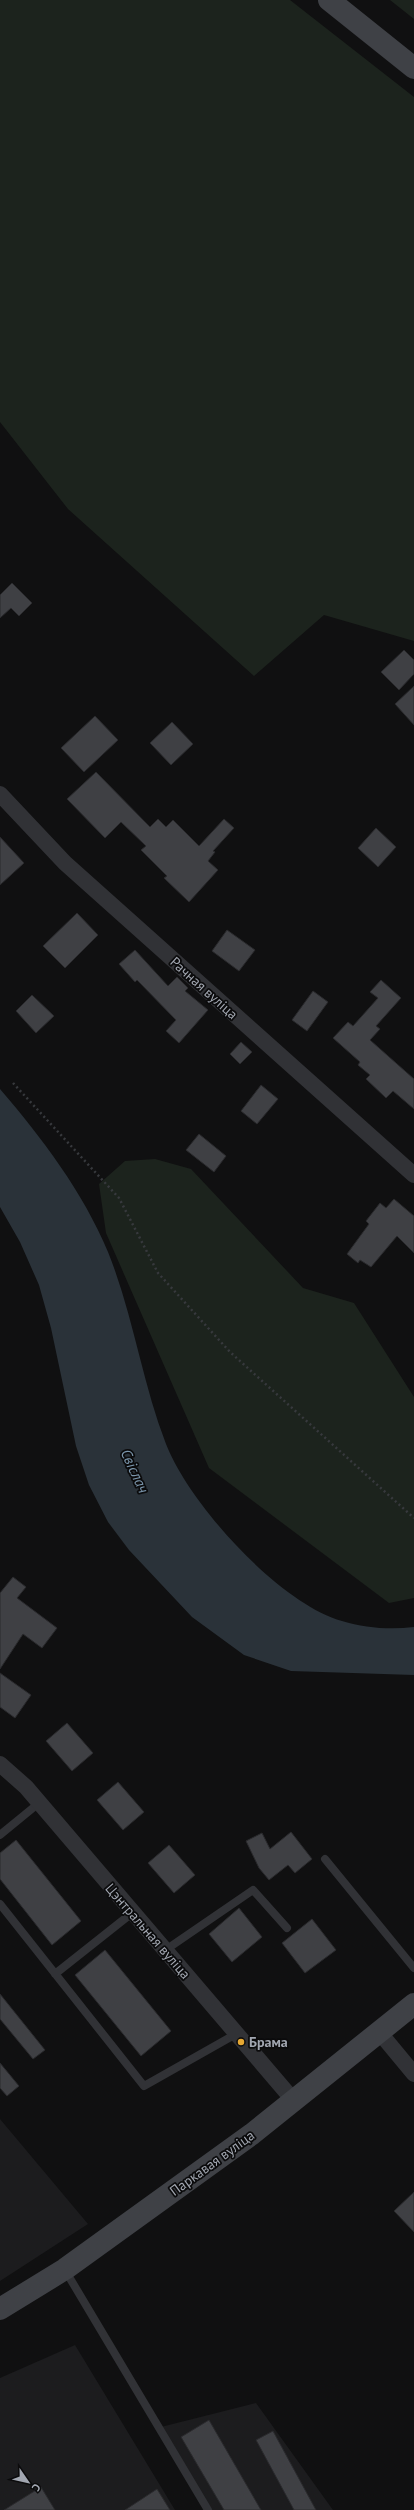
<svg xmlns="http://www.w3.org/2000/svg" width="414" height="2510" viewBox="0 0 414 2510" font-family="'PT Sans',sans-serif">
<rect width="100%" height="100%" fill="#101011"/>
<path fill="#1c1c1e" d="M0,2119L88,2224L0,2281Z
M75,2345L175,2510H0V2378Z
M256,2403L333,2510H207L157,2428Z"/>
<path fill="#1c231d" d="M0,0H290L414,97V641L324,615L254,676L68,509L0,422Z
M390,0H414V19Z
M155,1159L191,1169L303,1288L354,1303L414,1397V1598L389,1603L209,1468L106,1233L99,1184L125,1161Z"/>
<path fill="#2a3239" d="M0,1089C42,1138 83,1192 108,1252C133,1314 142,1382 166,1444C190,1505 279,1603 342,1621C365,1628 390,1630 414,1627V1675L291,1671L244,1655L192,1617L129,1550L108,1522L89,1485L76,1446L51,1328L39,1285L20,1242L0,1207Z"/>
<path fill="#3f4044" stroke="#2a2a2d" d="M12,583L32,603L19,616L11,608L0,618V595Z
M404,650L414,660V674L399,690L381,672Z
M414,686V725L395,704Z
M95,716L118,740L84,772L61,748Z
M172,722L193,744L171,765L150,743Z
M96,772L150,827L158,819L166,827L173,820L199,846L224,819L234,828L213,851L215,852L208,861L218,870L189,902L164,878L167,876L141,850L146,846L121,822L105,838L67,799Z
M376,828L396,847L378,867L358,848Z
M0,837L24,863L0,885Z
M77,913L98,935L65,968L43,946Z
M227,930L255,950L239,971L212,951Z
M135,950L168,986L177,977L188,988L185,991L208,1010L179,1043L166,1031L176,1020L137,980L135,982L119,964Z
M381,980L401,998L376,1026L380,1029L370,1040L414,1079V1109L393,1091L386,1098L366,1079L370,1075L358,1065L360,1062L333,1038L348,1022L353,1026L378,998L370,992Z
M313,991L328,1002L307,1031L292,1020Z
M32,995L54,1016L36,1033L16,1011Z
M241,1042L252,1052L240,1064L230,1054Z
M261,1085L278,1099L257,1124L241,1111Z
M199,1134L226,1156L214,1172L186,1150Z
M394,1199L414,1216V1253L397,1236L371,1267L360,1260L358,1263L347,1254L369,1224L366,1221L380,1203L386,1208Z
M13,1577L26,1587L17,1598L57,1628L42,1648L23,1634L0,1669V1593Z
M0,1673L31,1695L15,1718L0,1707Z
M67,1723L93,1753L72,1771L46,1741Z
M118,1782L144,1812L123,1830L97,1800Z
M291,1832L312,1859L295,1873L288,1865L269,1880L259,1868L246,1841L262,1833L270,1849Z
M16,1840L81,1921L52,1945L0,1879V1853Z
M169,1845L195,1875L174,1893L148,1863Z
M239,1908L262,1937L232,1962L209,1934Z
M312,1919L336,1950L305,1973L282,1943Z
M105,1950L171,2031L141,2056L75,1975Z
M0,1994L45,2050L33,2059L0,2019Z
M0,2063L19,2086L7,2096L0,2088Z
M414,2192V2232L394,2211Z
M209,2420L261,2510H224L181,2437Z
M273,2431L316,2510H294L256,2440Z
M41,2487L55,2510H4Z
M157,2489L170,2510H125Z"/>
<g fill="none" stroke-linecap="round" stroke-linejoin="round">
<path stroke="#37393d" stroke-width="2.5" stroke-dasharray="2 3" stroke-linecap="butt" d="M13,1083L119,1198L158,1273L230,1352L414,1518"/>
<path stroke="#313236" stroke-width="8" d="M0,1835L39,1803
M325,1859L414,1968
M0,1904L144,2086L236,2034
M164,1951L253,1890L287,1928
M55,1974L132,1913
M65,2270L208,2510"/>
<path stroke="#313236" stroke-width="16" d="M0,794L65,863L414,1175
M0,1764L26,1787L294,2101
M380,2033L414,2074"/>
<path stroke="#3f4146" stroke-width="22" d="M329,0L414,68
M0,2309L65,2269L252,2134L414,2004"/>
</g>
<circle fill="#e6a833" stroke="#0b0b0c" stroke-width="1.5" cx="241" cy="2042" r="4"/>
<g text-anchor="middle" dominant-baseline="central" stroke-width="3.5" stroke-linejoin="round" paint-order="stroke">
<g font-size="14" fill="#a2a7b1" stroke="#0b0b0c">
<text transform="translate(204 988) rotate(42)">Рачная вуліца</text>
<text transform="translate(148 1931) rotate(49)">Цэнтральная вуліца</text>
<text transform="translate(212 2163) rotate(-36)">Паркавая вуліца</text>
</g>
<g font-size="14" font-weight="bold" fill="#a2a7b1" stroke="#0b0b0c" text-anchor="start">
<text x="249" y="2042">Брама</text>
</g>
<g font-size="15" font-style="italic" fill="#7a95ab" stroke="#0b0b0c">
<text transform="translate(135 1471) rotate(65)">Свіслач</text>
</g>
</g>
<g transform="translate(28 2482) rotate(124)" stroke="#0b0b0c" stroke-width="3" paint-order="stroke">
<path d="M0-3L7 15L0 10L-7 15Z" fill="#a2a7b1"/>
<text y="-6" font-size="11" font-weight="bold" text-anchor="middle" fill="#a2a7b1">С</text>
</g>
</svg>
